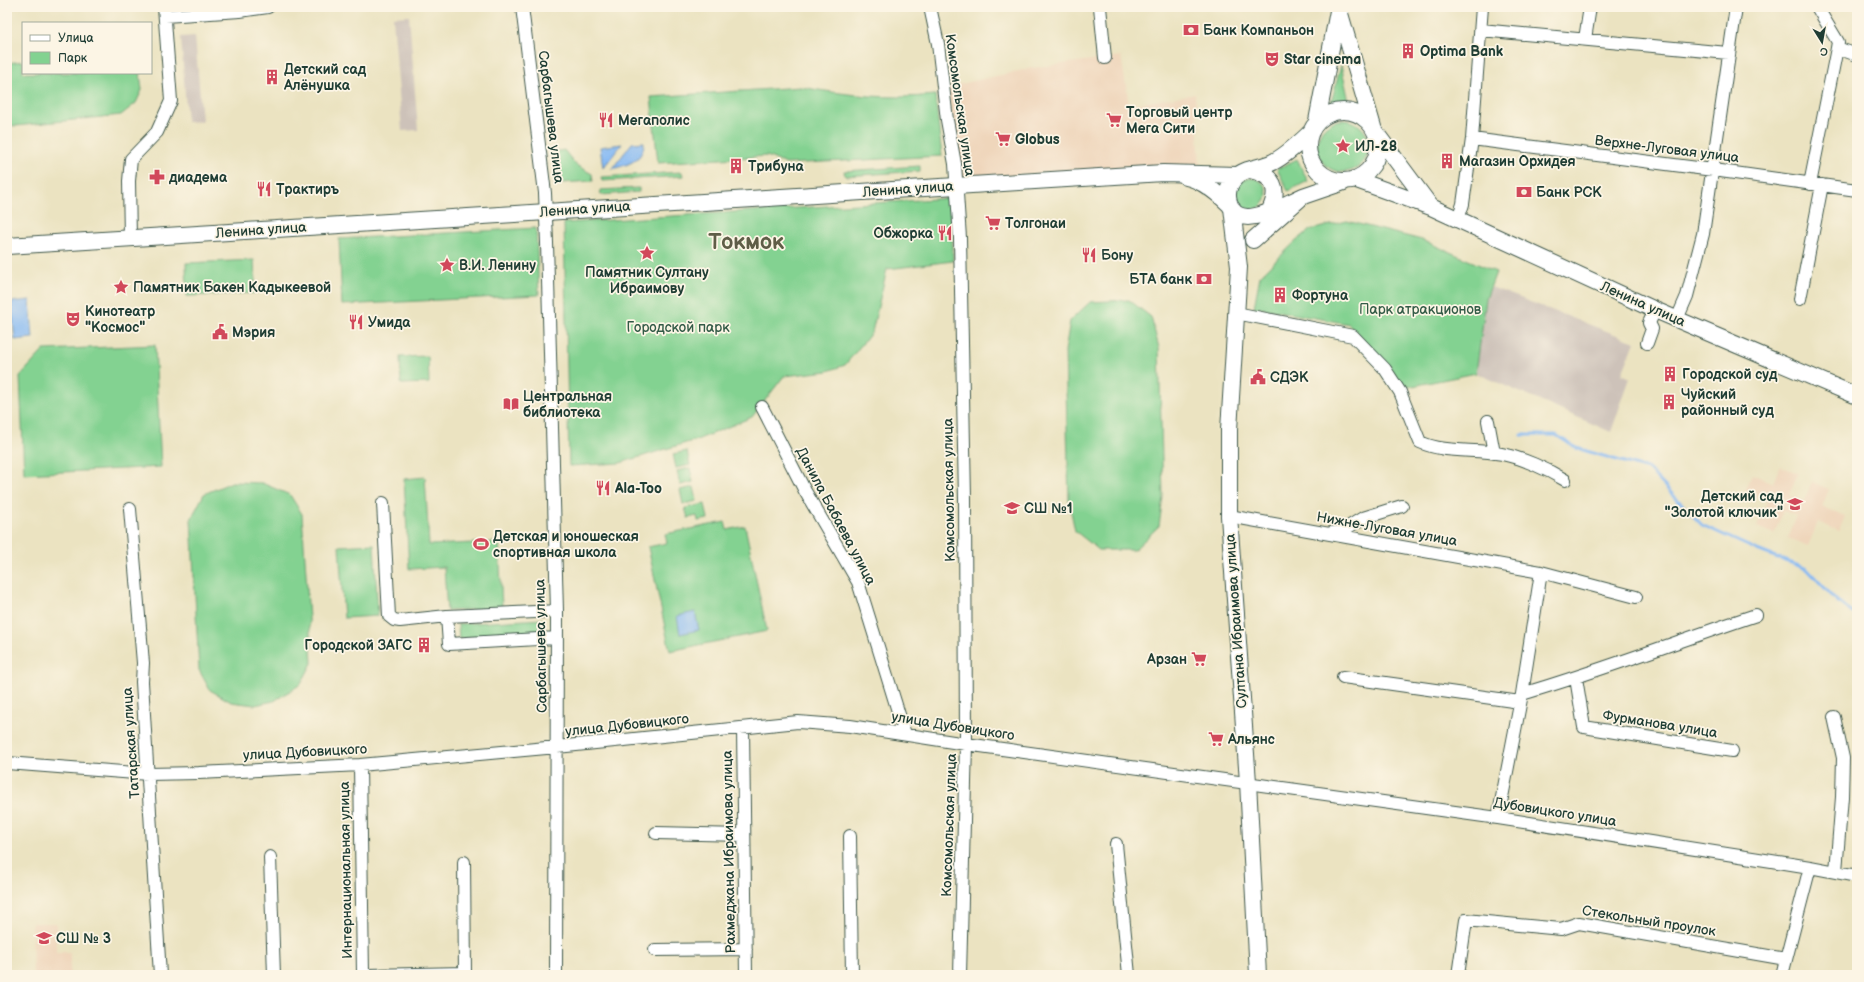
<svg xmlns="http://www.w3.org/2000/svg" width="1864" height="982" viewBox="0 0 1864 982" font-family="'Balsamiq Sans',sans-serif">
<rect width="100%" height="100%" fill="#fcf5e5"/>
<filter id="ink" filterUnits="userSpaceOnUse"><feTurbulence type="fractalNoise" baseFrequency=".025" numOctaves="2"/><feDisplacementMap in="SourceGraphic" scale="8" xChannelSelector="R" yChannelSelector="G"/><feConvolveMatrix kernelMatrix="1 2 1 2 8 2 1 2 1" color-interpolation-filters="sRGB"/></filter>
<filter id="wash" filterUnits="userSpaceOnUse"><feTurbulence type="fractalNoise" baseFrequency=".012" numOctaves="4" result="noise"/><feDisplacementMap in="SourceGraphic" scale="16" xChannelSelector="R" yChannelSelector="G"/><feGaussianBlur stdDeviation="0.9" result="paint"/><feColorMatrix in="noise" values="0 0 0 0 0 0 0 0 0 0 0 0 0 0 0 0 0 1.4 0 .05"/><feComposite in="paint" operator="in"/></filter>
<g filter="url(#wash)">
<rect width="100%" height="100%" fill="#ebe3c1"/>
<path fill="#efd6bb" d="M1121,56L1129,105L1195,94L1200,164L960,181L947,87L1032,68Z
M1209,271L1211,281L1188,285L1186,275Z
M1780,466L1798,473L1789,495L1804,501L1812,482L1829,489L1822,507L1845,516L1839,531L1818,522L1808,546L1788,538L1797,516L1783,511L1774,534L1757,527L1767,501L1745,492L1752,474L1773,483Z
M32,923H56V952H70V975H33Z"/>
<path fill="#cdc2b9" d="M409,16L418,130L402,131L393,17Z
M195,36L202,121L187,122L181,37Z
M1491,287L1635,342L1622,374L1630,378L1611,432L1476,373L1486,299Z"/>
<path fill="#83d291" stroke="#518862" d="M23,61V73H140L142,90L136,103L121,115L16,126L7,125V63Z
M1341,65L1350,106L1340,104L1330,107Z
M801,87C845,95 890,100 935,95L942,156L786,164L767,156L658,163L651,97Z
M1317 146a26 26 0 1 1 52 0a26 26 0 1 1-52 0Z
M564,150L576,165L592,174L593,181L561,183L554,152Z
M1297,159L1308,181L1288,191L1277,169Z
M920,166V171L845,176L844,171Z
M682,172L683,176L602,181L601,177Z
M1235 194a16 16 0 1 1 32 0a16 16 0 1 1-32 0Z
M639,188V192L601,195L600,190Z
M951,198L953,261L887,269L872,332L845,365L828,371L784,376L752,417L699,439L620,463L569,466L564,223Z
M1347,221L1422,240L1496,272L1486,299L1476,373L1403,388L1349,324L1254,307L1260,276L1295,242L1310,230Z
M536,228L539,295L342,305L339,239Z
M254,260L256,293L187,296L186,263Z
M1129,300L1151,317L1159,348L1163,497L1159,526L1134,550H1099L1075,531L1069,502L1065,351L1070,321L1090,302Z
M155,345L161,467L24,474L20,376L44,350Z
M428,356L429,383L401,384L400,357Z
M687,451L690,465L676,468L673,454Z
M690,468L693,482L680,485L677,471Z
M425,477L429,545L499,542L502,608L447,611L444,567L409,569L404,479Z
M232,482L262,483L290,495L302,514L312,663L301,684L274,701L255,705L231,702L210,690L199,670L191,519L204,494Z
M694,487L697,501L683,504L680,490Z
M705,504L708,519L698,521L697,516L688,518L685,508Z
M725,522L727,530L745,526L767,631L670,651L648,547L667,543L665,534Z
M374,544L378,616L344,618L339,546Z
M543,619L544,634L459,639L458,624Z"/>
<path fill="#86b9f3" stroke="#527b94" d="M644,142C644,161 627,165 612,169L632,143Z
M622,144L603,168L600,147Z
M30,300L33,338L15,340L11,302Z
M695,612L699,630L680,634L677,616Z"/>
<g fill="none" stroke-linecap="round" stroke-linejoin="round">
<path stroke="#86b9f3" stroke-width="3" d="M1522,435H1556L1576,448L1648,469L1702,525L1757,550L1807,569L1837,601L1857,615"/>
</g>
</g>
<g filter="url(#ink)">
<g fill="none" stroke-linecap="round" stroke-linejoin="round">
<defs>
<path id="minor" d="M522,7L545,193L547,243L557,611L556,975
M930,7L938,44L947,120L955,164L960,238L965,499L966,744L960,975
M1100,7L1105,58
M1817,7L1838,42L1837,48L1857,55
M165,16L240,11L268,7
M1481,30L1728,53
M1585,39L1590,7
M1472,139L1713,170L1857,190
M1810,184L1837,48
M1458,219L1463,204L1472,139L1482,7
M130,238L129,181L131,159L157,132L171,101L164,7
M1800,299L1822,185
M1236,313L1353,336L1385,369L1400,392L1420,442C1446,454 1475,448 1502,454C1522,458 1547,469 1565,480
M1677,319L1687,296L1703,234L1736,7
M1647,343L1652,329L1649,323L1655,310
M762,407L805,491L858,582L905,734
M1488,421L1494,453
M383,503L389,616L394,620L400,621L447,616L557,611
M130,509L143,663L142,682L160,975
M1229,516L1541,572L1636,597
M1331,533L1340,532L1363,518L1402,506
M447,616L449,644L556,638
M1343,677L1520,702
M1576,678L1584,727L1732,751
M1522,694L1541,572
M1834,717L1843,758L1842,797L1836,871
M743,728L746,975
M7,763L148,774L199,773L360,765L557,747L798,722L850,726L966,744L1498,818L1810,867L1857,876
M360,765L363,975
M1498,818L1522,694C1601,671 1678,641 1756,615
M656,833L743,835
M850,836L852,975
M1116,844L1129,975
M270,857L274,975
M464,862L465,975
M655,950L746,949
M369,975L465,973
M1458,975L1466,920L1561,929L1579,923L1786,959
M1782,975L1810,867"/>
<path id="major" d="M1338,7L1373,127
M1308 146a35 35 0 1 1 70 0a35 35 0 1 1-70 0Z
M1317,121L1338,11
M1376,133L1431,207
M1250,170C1274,175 1280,189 1270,210
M1186,177C1202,180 1217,193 1229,204
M1354,179L1431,207L1655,310L1857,396
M1303,196C1284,204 1238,235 1229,202C1226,192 1229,184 1236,177C1244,168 1262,168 1273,162C1287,155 1299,143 1311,132
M1232,208L1239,267L1229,430V516L1248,782L1258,975
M1253,240L1303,196L1344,182
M7,246L1163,173L1237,175"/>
</defs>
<use href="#minor" stroke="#3e5649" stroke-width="14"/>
<use href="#major" stroke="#3e5649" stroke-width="18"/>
<use href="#minor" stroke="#fff" stroke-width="12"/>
<use href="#major" stroke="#fff" stroke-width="16"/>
</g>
</g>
<defs>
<symbol id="bank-bare" viewBox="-9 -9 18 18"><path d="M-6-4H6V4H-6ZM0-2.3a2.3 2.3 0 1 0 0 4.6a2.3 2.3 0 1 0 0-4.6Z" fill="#d1495b" stroke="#fcf5e5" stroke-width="2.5" paint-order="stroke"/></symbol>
<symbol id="building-bare" viewBox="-9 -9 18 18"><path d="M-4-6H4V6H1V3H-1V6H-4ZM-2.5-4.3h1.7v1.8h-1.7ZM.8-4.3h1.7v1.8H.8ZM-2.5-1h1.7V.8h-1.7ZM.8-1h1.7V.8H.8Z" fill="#d1495b" stroke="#fcf5e5" stroke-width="2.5" paint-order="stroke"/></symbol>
<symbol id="theatre-bare" viewBox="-9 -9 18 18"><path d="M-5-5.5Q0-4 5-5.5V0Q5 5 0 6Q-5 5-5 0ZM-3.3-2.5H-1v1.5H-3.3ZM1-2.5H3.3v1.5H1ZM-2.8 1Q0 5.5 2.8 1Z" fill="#d1495b" stroke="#fcf5e5" stroke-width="2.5" paint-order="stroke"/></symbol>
<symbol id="restaurant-bare" viewBox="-9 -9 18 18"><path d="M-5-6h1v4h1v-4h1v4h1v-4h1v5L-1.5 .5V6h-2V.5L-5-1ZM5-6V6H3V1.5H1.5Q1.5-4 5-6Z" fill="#d1495b" stroke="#fcf5e5" stroke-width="2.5" paint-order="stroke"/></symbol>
<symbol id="supermarket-bare" viewBox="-9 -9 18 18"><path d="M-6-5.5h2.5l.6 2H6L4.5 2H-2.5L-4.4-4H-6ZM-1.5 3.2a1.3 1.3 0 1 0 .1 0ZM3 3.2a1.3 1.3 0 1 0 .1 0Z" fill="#d1495b" stroke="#fcf5e5" stroke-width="2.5" paint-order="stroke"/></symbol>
<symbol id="sight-bare" viewBox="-9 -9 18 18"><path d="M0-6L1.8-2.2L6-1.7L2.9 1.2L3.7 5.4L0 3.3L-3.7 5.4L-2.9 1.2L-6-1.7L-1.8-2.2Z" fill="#d1495b" stroke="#fcf5e5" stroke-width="2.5" paint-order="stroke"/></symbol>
<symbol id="pharmacy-bare" viewBox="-9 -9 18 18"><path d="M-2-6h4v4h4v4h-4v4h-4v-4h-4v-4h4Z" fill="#d1495b" stroke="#fcf5e5" stroke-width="2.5" paint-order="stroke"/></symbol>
<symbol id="civic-bare" viewBox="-9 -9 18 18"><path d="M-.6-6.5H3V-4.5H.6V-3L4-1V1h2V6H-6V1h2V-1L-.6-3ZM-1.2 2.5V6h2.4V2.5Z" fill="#d1495b" stroke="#fcf5e5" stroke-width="2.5" paint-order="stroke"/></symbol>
<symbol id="library-bare" viewBox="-9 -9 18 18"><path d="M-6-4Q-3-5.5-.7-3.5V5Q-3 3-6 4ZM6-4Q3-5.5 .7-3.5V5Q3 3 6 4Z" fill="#d1495b" stroke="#fcf5e5" stroke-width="2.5" paint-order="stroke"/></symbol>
<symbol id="school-bare" viewBox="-9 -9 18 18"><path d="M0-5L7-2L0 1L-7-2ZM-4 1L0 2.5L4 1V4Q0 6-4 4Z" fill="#d1495b" stroke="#fcf5e5" stroke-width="2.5" paint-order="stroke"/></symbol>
<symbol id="stadium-bare" viewBox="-9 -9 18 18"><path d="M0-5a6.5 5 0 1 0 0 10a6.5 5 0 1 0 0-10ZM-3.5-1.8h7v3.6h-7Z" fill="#d1495b" stroke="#fcf5e5" stroke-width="2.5" paint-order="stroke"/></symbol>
</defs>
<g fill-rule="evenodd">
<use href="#bank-bare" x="1180" y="19" width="22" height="22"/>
<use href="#building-bare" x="1397" y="40" width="22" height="22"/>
<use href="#theatre-bare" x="1261" y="48" width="22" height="22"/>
<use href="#building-bare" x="261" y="66" width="22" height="22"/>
<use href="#restaurant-bare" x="595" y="109" width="22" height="22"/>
<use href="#supermarket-bare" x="1103" y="109" width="22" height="22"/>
<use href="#supermarket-bare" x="992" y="128" width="22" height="22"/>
<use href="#sight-bare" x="1332" y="135" width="22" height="22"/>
<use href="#building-bare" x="1436" y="150" width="22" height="22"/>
<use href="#building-bare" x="725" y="155" width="22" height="22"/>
<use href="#pharmacy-bare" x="146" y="166" width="22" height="22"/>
<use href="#restaurant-bare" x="253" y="178" width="22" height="22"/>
<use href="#bank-bare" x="1513" y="181" width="22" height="22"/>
<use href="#supermarket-bare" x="982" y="212" width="22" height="22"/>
<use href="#restaurant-bare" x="934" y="222" width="22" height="22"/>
<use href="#sight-bare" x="636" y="242" width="22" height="22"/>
<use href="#restaurant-bare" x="1078" y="244" width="22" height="22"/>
<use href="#sight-bare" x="436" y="254" width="22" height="22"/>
<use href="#bank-bare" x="1193" y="268" width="22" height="22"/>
<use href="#sight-bare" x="110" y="276" width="22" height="22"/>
<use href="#building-bare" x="1269" y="284" width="22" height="22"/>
<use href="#theatre-bare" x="62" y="308" width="22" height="22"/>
<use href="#restaurant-bare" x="345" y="311" width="22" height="22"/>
<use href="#civic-bare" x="209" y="321" width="22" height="22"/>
<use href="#building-bare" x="1659" y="363" width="22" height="22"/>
<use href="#civic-bare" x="1247" y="366" width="22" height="22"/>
<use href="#building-bare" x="1658" y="391" width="22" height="22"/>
<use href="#library-bare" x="500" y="393" width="22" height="22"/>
<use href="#restaurant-bare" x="592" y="477" width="22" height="22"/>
<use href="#school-bare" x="1784" y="493" width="22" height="22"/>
<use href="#school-bare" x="1001" y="497" width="22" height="22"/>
<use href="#stadium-bare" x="470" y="533" width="22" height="22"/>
<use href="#building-bare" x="413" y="634" width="22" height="22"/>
<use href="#supermarket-bare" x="1188" y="648" width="22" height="22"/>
<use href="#supermarket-bare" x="1205" y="728" width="22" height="22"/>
<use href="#school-bare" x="33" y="927" width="22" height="22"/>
</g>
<g text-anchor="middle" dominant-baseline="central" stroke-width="3.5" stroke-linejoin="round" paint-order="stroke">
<g font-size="14" font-weight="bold" fill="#1f3d34" stroke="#fcf5e5" text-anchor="start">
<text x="1203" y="30">Банк Компаньон</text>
<text x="1420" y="51">Optima Bank</text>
<text x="1284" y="59">Star cinema</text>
<text x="284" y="69">Детский сад<tspan x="284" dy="16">Алёнушка</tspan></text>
<text x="1126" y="112">Торговый центр<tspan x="1126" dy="16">Мега Сити</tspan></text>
<text x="618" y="120">Мегаполис</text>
<text x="1015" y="139">Globus</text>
<text x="1355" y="146">ИЛ-28</text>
<text x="1459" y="161">Магазин Орхидея</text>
<text x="748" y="166">Трибуна</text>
<text x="169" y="177">диадема</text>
<text x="276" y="189">Трактиръ</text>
<text x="1536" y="192">Банк РСК</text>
<text x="1005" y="223">Толгонаи</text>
<text x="933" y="233" text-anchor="end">Обжорка</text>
<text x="1101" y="255">Бону</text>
<text x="459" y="265">В.И. Ленину</text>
<text x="647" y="272" text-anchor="middle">Памятник Султану<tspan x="647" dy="16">Ибраимову</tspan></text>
<text x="1192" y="279" text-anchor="end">БТА банк</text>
<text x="133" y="287">Памятник Бакен Кадыкеевой</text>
<text x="1292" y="295">Фортуна</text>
<text x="85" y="311">Кинотеатр<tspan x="85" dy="16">"Космос"</tspan></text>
<text x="368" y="322">Умида</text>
<text x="232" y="332">Мэрия</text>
<text x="1682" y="374">Городской суд</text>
<text x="1270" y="377">СДЭК</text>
<text x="1681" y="394">Чуйский<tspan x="1681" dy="16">районный суд</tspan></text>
<text x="523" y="396">Центральная<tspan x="523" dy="16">библиотека</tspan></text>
<text x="615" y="488">Ala-Too</text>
<text x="1783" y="496" text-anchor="end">Детский сад<tspan x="1783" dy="16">"Золотой ключик"</tspan></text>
<text x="1024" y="508">СШ №1</text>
<text x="493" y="536">Детская и юношеская<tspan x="493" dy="16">спортивная школа</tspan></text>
<text x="412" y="645" text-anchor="end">Городской ЗАГС</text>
<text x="1187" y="659" text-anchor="end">Арзан</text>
<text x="1228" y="739">Альянс</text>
<text x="56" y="938">СШ № 3</text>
</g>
<g font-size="14" fill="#1f3d34" stroke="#fcf5e5">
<text transform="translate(960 105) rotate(82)">Комсомольская улица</text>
<text transform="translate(551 117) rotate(83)">Сарбагышева улица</text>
<text transform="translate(1667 149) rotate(7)">Верхне-Луговая улица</text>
<text transform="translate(908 189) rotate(-4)">Ленина улица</text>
<text transform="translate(585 209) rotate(-4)">Ленина улица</text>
<text transform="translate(261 230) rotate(-4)">Ленина улица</text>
<text transform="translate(1643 304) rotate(24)">Ленина улица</text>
<text transform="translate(949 490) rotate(-91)">Комсомольская улица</text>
<text transform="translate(836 516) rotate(62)">Данила Бабаева улица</text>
<text transform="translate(1387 529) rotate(10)">Нижне-Луговая улица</text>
<text transform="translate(1236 621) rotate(-94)">Султана Ибраимова улица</text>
<text transform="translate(541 646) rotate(-91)">Сарбагышева улица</text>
<text transform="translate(1660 724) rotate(9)">Фурманова улица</text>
<text transform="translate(627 725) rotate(-6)">улица Дубовицкого</text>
<text transform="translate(953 726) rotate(9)">улица Дубовицкого</text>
<text transform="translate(131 743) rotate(-94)">Татарская улица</text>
<text transform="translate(305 752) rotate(-3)">улица Дубовицкого</text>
<text transform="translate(1555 812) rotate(9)">Дубовицкого улица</text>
<text transform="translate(949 825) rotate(-88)">Комсомольская улица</text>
<text transform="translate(729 852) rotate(-91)">Рахмеджана Ибраимова улица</text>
<text transform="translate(346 870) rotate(-91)">Интернациональная улица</text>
<text transform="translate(1649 921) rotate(9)">Стекольный проулок</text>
</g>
<g font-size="14" fill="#335b47" stroke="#fcf5e5">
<text x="1420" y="309">Парк атракционов</text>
<text x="678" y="327">Городской парк</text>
</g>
<g font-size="22" font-weight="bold" fill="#5f5d47" stroke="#fcf5e5">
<text x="746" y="242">Токмок</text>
</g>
</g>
<rect width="1864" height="982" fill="none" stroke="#fcf5e5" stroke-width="24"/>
<rect x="22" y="22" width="130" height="52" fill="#fcf5e5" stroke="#a4ab9e"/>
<rect x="30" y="35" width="20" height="6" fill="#ffffff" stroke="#a4ab9e"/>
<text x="58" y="42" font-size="12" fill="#1f3d34">Улица</text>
<rect x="30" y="52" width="20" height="12" fill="#83d291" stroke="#a4ab9e"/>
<text x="58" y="62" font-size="12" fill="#1f3d34">Парк</text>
<g transform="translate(1822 42) rotate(169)" stroke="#fcf5e5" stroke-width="3" paint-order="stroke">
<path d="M0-3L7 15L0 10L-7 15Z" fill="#1f3d34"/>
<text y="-6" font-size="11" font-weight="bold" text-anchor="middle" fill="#1f3d34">С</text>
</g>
</svg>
